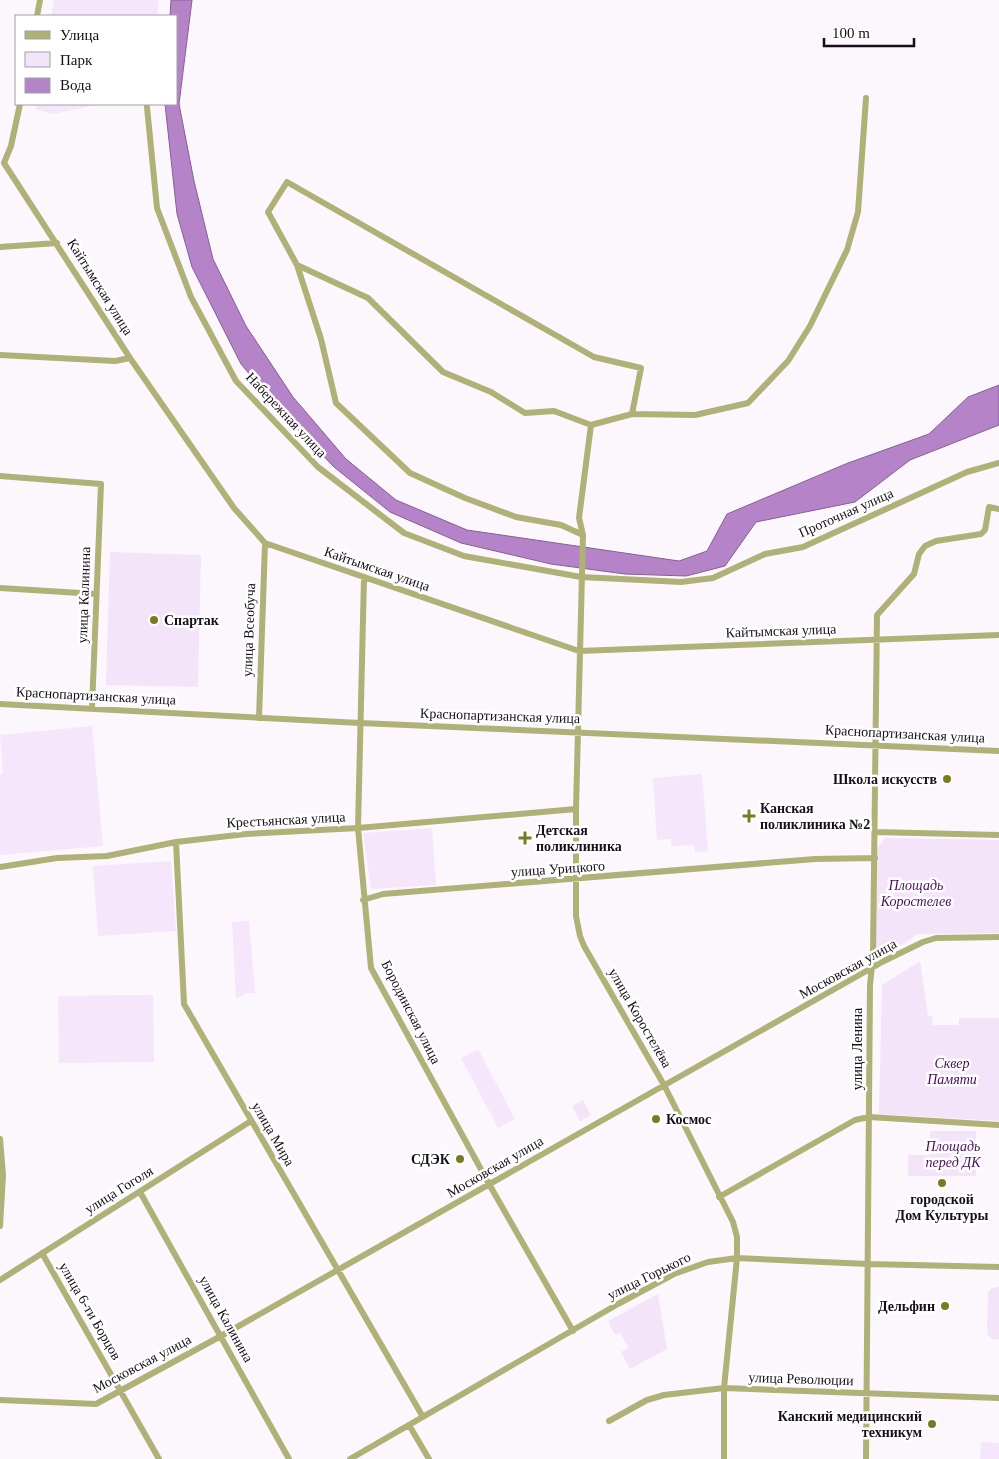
<svg xmlns="http://www.w3.org/2000/svg" width="999" height="1459" viewBox="0 0 999 1459" font-family="'Times New Roman',serif">
<rect width="100%" height="100%" fill="#fbf7fd"/>
<path fill="#f5e6fb" d="M54,0H159L157,16H51Z
M36,104H100L53,114L35,109Z
M92,726L103,846L0,855V775L3,774L0,735Z
M702,774L708,851L695,852L694,845L671,846V839L657,840L653,778Z
M432,828L436,885L371,889L363,833Z
M171,861L176,931L98,936L93,866Z
M249,921L255,993H247L236,999L232,922Z
M153,995L154,1062L59,1063L58,996Z
M478,1049L515,1119L498,1128L461,1058Z
M981,1442L999,1443V1459H980Z"/>
<path fill="#f3e4f9" d="M110,552L201,555L198,687L106,685Z
M885,838L999,840V933L918,934L879,960L875,956L877,849Z
M920,961L928,1016H932L933,1025H959V1018H999V1121L879,1114L882,985Z
M583,1100L591,1115L580,1121L572,1106Z
M930,1131H976V1176H908V1155H930Z
M999,1287V1339H992L987,1334L988,1292L992,1288Z
M658,1294L667,1349L630,1369L621,1352L629,1348L620,1333L615,1335L608,1321Z"/>
<path fill="#b583c8" stroke="#856094" d="M171,0H192L179,104L194,181L213,259L246,326L293,397L346,459L396,500L467,530L679,561L707,551L727,514L848,463L929,434L968,397L999,385V425L910,460L855,502L756,522L725,566L686,576L625,574L551,564L461,543L390,512L334,467L279,410L241,364L192,267L177,214L165,104H176V16H170Z"/>
<g fill="none" stroke-linecap="round" stroke-linejoin="round">
<path stroke="#afb177" stroke-width="6" d="M37,16L40,0
M20,104L11,146L4,163L130,358L234,508L265,543L579,651L999,635
M147,107L157,208L191,297L236,381L318,467L404,533L464,556L581,577L681,582L713,578L765,554L803,547L967,472L999,463
M0,247L57,243
M297,265L321,339L336,403L410,473L465,498L516,517L561,525L583,535
M0,355L115,361L130,358
M632,414L641,368L594,357L287,182L268,212L297,265L368,298L443,372L491,392L525,413L554,411L591,425L632,414L695,415L748,403L788,361L810,326L847,250L858,212L866,98
M591,425L579,518L583,535L576,809V916L580,936L584,946L664,1085L733,1222L737,1237V1258L724,1388V1459
M0,476L101,484L92,708
M364,578L358,828L371,968L489,1184L573,1331
M0,588L96,594
M0,704L360,723L999,751
M259,718L265,543
M875,832L999,835
M176,842L184,1004L423,1417
M0,867L57,858L107,856L176,842L246,834L358,828L576,809
M363,900L383,894L815,859L875,858
M0,1139L3,1175L0,1226
M140,1192L289,1459
M719,1197L855,1120L869,1117L999,1125
M42,1253L159,1459
M0,1280L251,1121
M0,1400L96,1404L221,1336L884,961L923,942L936,938L999,937
M609,1421L647,1400L664,1395L724,1388L999,1398
M409,1425L429,1459
M350,1459L618,1304L674,1274L708,1262L737,1258L868,1264L999,1267
M866,1459L870,985L873,956L877,615L914,574L919,554L925,546L936,541L981,534L985,530L989,507L999,509"/>
</g>
<g fill="#7a7a22" stroke="#fff" stroke-width="2">
<circle cx="154" cy="620" r="5"/>
<circle cx="947" cy="779" r="5"/>
<path d="M746.5 808.5h5v5h5v5h-5v5h-5v-5h-5v-5h5z"/>
<path d="M522.5 830.5h5v5h5v5h-5v5h-5v-5h-5v-5h5z"/>
<circle cx="656" cy="1119" r="5"/>
<circle cx="460" cy="1159" r="5"/>
<circle cx="942" cy="1183" r="5"/>
<circle cx="945" cy="1306" r="5"/>
<circle cx="932" cy="1424" r="5"/>
</g>
<g text-anchor="middle" dominant-baseline="central" stroke-width="5" stroke-linejoin="round" paint-order="stroke">
<g font-size="14" fill="#160f19" stroke="#fff">
<text transform="translate(100 287) rotate(58)">Кайтымская улица</text>
<text transform="translate(286 415) rotate(47)">Набережная улица</text>
<text transform="translate(846 513) rotate(-24)">Проточная улица</text>
<text transform="translate(377 569) rotate(19)">Кайтымская улица</text>
<text transform="translate(84 595) rotate(-88)">улица Калинина</text>
<text transform="translate(249 630) rotate(-88)">улица Всеобуча</text>
<text transform="translate(781 631) rotate(-2)">Кайтымская улица</text>
<text transform="translate(96 696) rotate(3)">Краснопартизанская улица</text>
<text transform="translate(500 716) rotate(2)">Краснопартизанская улица</text>
<text transform="translate(905 734) rotate(3)">Краснопартизанская улица</text>
<text transform="translate(286 820) rotate(-3)">Крестьянская улица</text>
<text transform="translate(558 869) rotate(-4)">улица Урицкого</text>
<text transform="translate(848 969) rotate(-29)">Московская улица</text>
<text transform="translate(411 1012) rotate(63)">Бородинская улица</text>
<text transform="translate(640 1018) rotate(60)">улица Коростелёва</text>
<text transform="translate(857 1049) rotate(-90)">улица Ленина</text>
<text transform="translate(273 1134) rotate(60)">улица Мира</text>
<text transform="translate(495 1167) rotate(-30)">Московская улица</text>
<text transform="translate(119 1190) rotate(-32)">улица Гоголя</text>
<text transform="translate(649 1276) rotate(-26)">улица Горького</text>
<text transform="translate(90 1311) rotate(60)">улица 6-ти Борцов</text>
<text transform="translate(226 1319) rotate(61)">улица Калинина</text>
<text transform="translate(142 1364) rotate(-28)">Московская улица</text>
<text transform="translate(801 1379) rotate(2)">улица Революции</text>
</g>
<g font-size="14" font-weight="bold" fill="#160f19" stroke="#fff" text-anchor="start">
<text x="164" y="620">Спартак</text>
<text x="937" y="779" text-anchor="end">Школа искусств</text>
<text x="760" y="808">Канская<tspan x="760" dy="16">поликлиника №2</tspan></text>
<text x="536" y="830">Детская<tspan x="536" dy="16">поликлиника</tspan></text>
<text x="666" y="1119">Космос</text>
<text x="450" y="1159" text-anchor="end">СДЭК</text>
<text x="942" y="1199" text-anchor="middle">городской<tspan x="942" dy="16">Дом Культуры</tspan></text>
<text x="935" y="1306" text-anchor="end">Дельфин</text>
<text x="922" y="1416" text-anchor="end">Канский медицинский<tspan x="922" dy="16">техникум</tspan></text>
</g>
<g font-size="14" font-style="italic" fill="#4d0960" stroke="#fff">
<text x="916" y="885">Площадь<tspan x="916" dy="16">Коростелев</tspan></text>
<text x="952" y="1063">Сквер<tspan x="952" dy="16">Памяти</tspan></text>
<text x="953" y="1146">Площадь<tspan x="953" dy="16">перед ДК</tspan></text>
</g>
</g>
<rect x="15" y="15" width="162" height="90" fill="#ffffff" stroke="#a29fa3"/>
<rect x="25" y="31" width="25" height="8" fill="#afb177" stroke="#a29fa3"/>
<text x="60" y="40" font-size="15" fill="#160f19">Улица</text>
<rect x="25" y="52" width="25" height="15" fill="#f3e4f9" stroke="#a29fa3"/>
<text x="60" y="65" font-size="15" fill="#160f19">Парк</text>
<rect x="25" y="78" width="25" height="15" fill="#b583c8" stroke="#a29fa3"/>
<text x="60" y="90" font-size="15" fill="#160f19">Вода</text>
<path d="M824 38v8h90v-8" fill="none" stroke="#160f19" stroke-width="2.5"/>
<text x="832" y="38" font-size="15" fill="#160f19" stroke="#ffffff" stroke-width="4" paint-order="stroke">100 m</text>
</svg>
